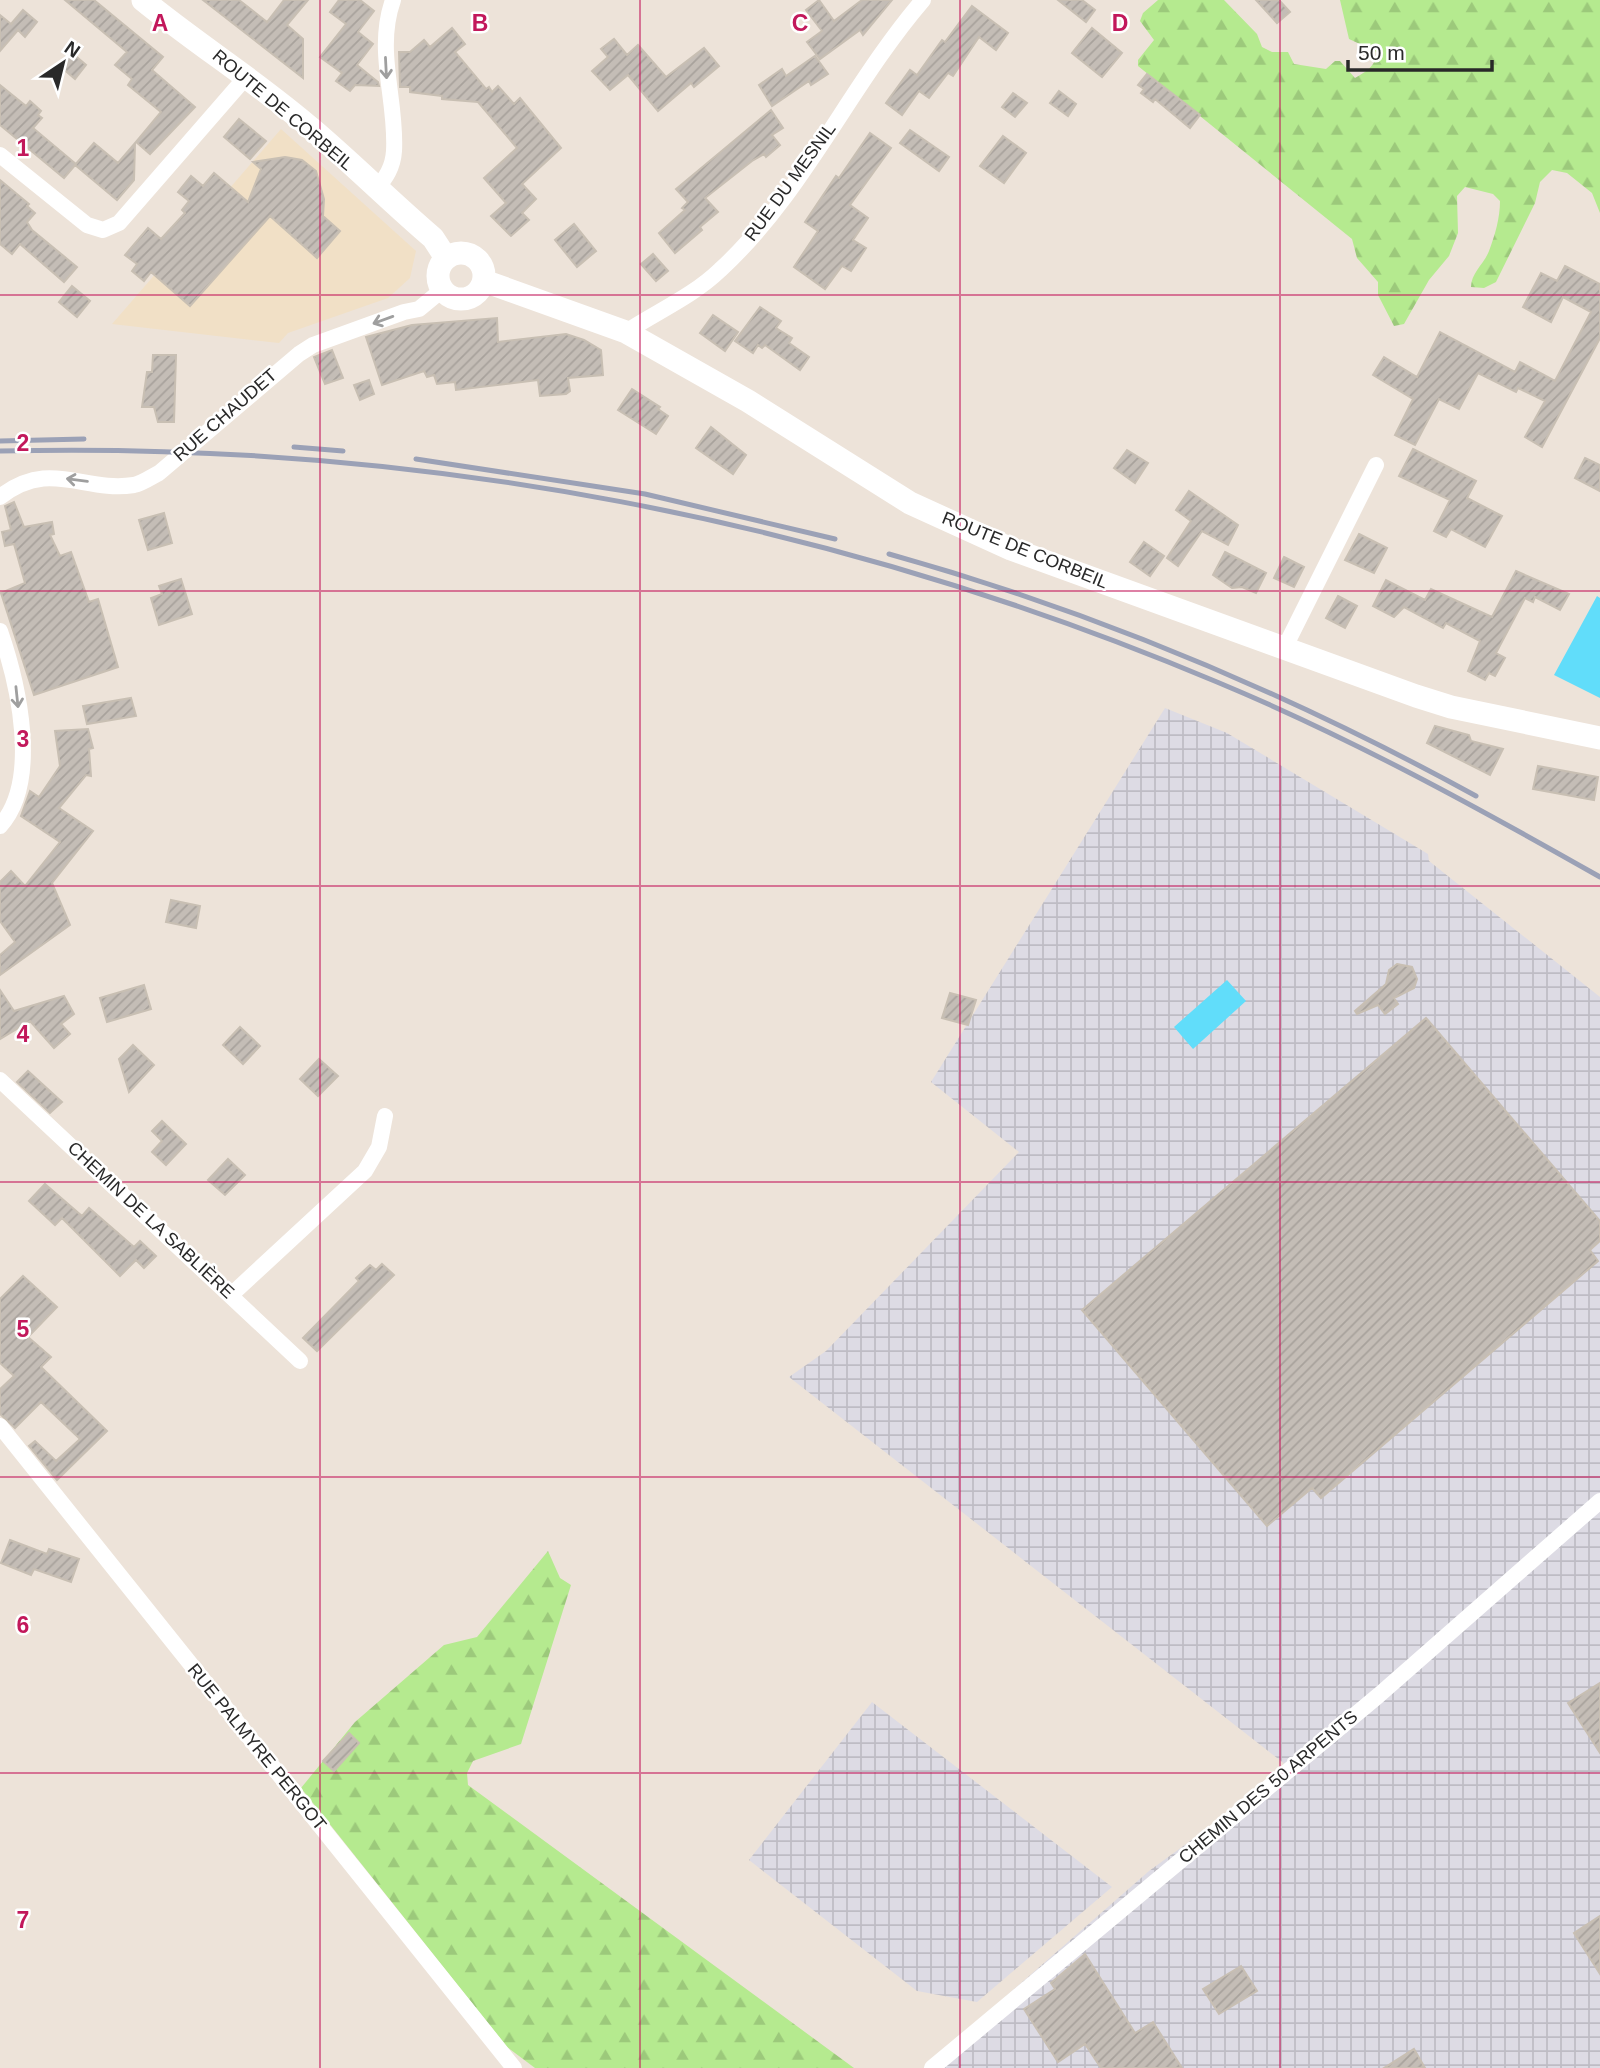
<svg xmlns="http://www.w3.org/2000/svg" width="1600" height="2068" viewBox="0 0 1600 2068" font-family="Arial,sans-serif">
<defs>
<pattern id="industrial-grid" width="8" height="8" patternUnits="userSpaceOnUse" patternTransform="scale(1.75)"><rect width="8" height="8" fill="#dddbe4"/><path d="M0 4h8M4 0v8" fill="none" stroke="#bebcc4"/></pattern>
<pattern id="forest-firs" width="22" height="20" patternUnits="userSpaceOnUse" patternTransform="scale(1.75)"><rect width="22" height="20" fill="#b5ea8f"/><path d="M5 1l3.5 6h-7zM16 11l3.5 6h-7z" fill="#9cc97b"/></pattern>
<pattern id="building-hatch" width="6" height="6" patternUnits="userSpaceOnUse" patternTransform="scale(1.75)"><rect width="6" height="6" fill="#c4bdb6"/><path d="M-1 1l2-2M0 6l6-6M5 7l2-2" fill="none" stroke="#a8a29c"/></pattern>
</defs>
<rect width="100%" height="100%" fill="#ede3d9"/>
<path fill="url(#industrial-grid)" d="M1165,708L1227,733L1428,854L1429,861L1600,997V2068H924L1149,1871L1290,1768L789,1377L826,1351L1019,1152L931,1082Z
M872,1702L1112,1887L977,2002L917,1991L749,1860Z"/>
<path fill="#f1e0c6" d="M281,129L416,251L410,278L388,298L288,333L279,343L112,324Z"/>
<path fill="url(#forest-firs)" d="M1158,0H1224L1257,34L1262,47L1272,52H1288L1294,64L1326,69L1335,61H1340L1355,78C1367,71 1375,67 1377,52L1349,39L1340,0H1600V213L1592,193L1567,173L1552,170L1540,182L1535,203L1496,282L1484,288L1471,287C1471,273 1484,264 1489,251C1495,235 1500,218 1500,201L1493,194L1465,187L1457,196L1458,233L1449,256L1429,280L1404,324L1394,326L1378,295V282L1357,258L1352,239L1138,66V60L1154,40L1140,21L1143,13Z
M548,1551L560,1578L571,1585L521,1744L473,1761L467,1773L468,1785L854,2068H535L507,2047L301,1788L355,1722L444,1645L477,1637Z"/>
<path fill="#61ddfa" d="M1597,596L1600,598V698L1554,675Z
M1227,980L1246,1001L1193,1049L1174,1027Z"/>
<path fill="url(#building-hatch)" stroke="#c8bfb3" stroke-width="2" d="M65,0H94L163,57L152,70L195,107L150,154L136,142L161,112L128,85L132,79L115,65L127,52Z
M203,0H239L267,22L284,0H308L287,25L303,39V78Z
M339,0H360L374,11L358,32L373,44L357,65L378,82L379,86L355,85L350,91L336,81L342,73L320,57L346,24L330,12Z
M819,0L834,21L862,0H892L863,35L860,30L820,59L807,42L822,31L806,10Z
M1058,0H1082L1095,10L1086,22Z
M1256,0H1279L1290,12L1277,23Z
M972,6L1008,33L996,50L979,37L953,76L948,73L929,98L919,91L902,115L886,103L910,70L917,75L942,40L945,42Z
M23,10L37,22L25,37L18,30L0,51V15L11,24Z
M452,28L465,44L455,52L486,89L489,87L492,92L498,86L514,104L520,98L561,148L522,184L536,199L522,213L529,220L511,236L491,216L506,203L484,178L517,148L478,102L442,99V96L410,92V87H400L399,52H410L424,40L430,47Z
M1092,28L1122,53L1102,77L1072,53Z
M614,39L627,55L638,45L666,77L704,48L719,66L694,87L691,83L658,111L628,75L610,90L592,71L608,57L601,49Z
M71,52L86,65L75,79L60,66Z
M815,56L828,74L811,85L809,81L772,106L759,85L782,69L786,76Z
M1147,74L1200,115L1190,128L1155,99L1153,102L1141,93L1144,89L1138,85Z
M0,85L26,106L30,101L41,111L38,115L42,118L33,128L76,164L64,178L0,125Z
M1059,91L1076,104L1068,116L1050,103Z
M1013,93L1027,103L1015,117L1002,107Z
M771,110L783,128L772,135L780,145L766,157L764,154L752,161L705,198L718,212L700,227L702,230L675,253L659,233L685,210L682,208L688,202L676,189Z
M239,119L266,141L250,159L224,137Z
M910,130L949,157L939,171L900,143Z
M870,133L891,148L850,205L868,218L853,240L866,248L851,271L842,266L825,289L794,267L818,231L805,222L836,176L839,178Z
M1003,136L1026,153L1004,183L980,166Z
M94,143L118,163L135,143L134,180L117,200L75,165Z
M285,157L302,160L316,171L324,199L323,216L340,231L317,258L270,216L190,306L151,272L144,281L132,271L137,264L125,255L148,228L161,239L185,213L182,210L189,201L178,192L191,176L203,186L214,173L248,202L261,169L253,162Z
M0,180L29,204L27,206L35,213L27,222L32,230L77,267L64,282L20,244L12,254L0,244Z
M574,224L596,251L577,267L555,240Z
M653,254L668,271L656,281L641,264Z
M1565,266L1600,284V338L1542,447L1525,437L1545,401L1518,388L1516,392L1478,373L1459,409L1439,399L1415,445L1395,435L1413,399L1373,375L1384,357L1417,377L1440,332L1515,372L1520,362L1555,381L1591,312L1563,297L1551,322L1523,307L1541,273L1557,281Z
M72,286L90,301L77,317L59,302Z
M760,307L781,321L776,328L792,338L789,343L809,357L800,370L765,345L762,348L758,345L753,353L735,341Z
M713,315L738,332L725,351L700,333Z
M497,318L498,342L566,334L584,340L601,350L603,375L568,378L570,391L566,394L540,396L538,380L456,390L455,382L437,384L434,375L427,377L424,371L382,385L366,337L412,325Z
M332,350L343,378L325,384L314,357Z
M153,355H176L174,422H158L154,407H142L147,372H152Z
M369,380L374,394L360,400L354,385Z
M632,389L660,407L658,409L668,416L656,434L618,410Z
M711,427L746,455L733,474L696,448Z
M1413,449L1476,481L1467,498L1502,516L1485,547L1451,529L1446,537L1434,531L1450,500L1399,476Z
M1127,450L1148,463L1135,483L1114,468Z
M1585,458L1600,465V491L1575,478Z
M1189,491L1238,525L1228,545L1202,531L1178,566L1167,558L1191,521L1176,510Z
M14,502L24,527L52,522L54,534L50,535L60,556L71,552L89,602L98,599L118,667L34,695L1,593L25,583L14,544L5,546L2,532L11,530L5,506Z
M164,513L172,543L148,550L139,520Z
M1359,534L1387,548L1374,573L1345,560Z
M1144,542L1164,556L1150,576L1130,562Z
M1225,552L1266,573L1256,593L1242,587L1232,588L1213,575Z
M1284,557L1304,567L1294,587L1274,578Z
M1516,571L1569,594L1560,610L1535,597L1533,602L1525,598L1496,653L1505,658L1495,676L1489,673L1485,680L1468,671L1480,641L1446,623L1443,628L1404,607L1394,617L1373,606L1386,580L1425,600L1431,589L1492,617Z
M181,579L192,614L159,625L151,598L162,594L159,586Z
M1338,596L1357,606L1345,628L1326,618Z
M131,698L136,716L87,724L83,706Z
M1435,726L1469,735L1471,741L1503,749L1490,775L1427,743Z
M88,729L93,748L89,749L91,776L86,775L59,808L93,831L52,883L70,925L0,975V955L15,942L0,921V882L11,871L25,886L60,842L21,816L30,791L39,797L60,766L55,731Z
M1538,766L1598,777L1594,800L1533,789Z
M171,900L200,906L196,928L166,922Z
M1397,964L1412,967L1417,979L1414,988L1394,998L1398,1004L1385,1014L1378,1005L1357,1014L1355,1011L1386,984L1389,970Z
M144,985L151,1009L107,1022L100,998Z
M0,990L14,1011L64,996L74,1014L61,1024L70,1034L54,1048L30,1021L0,1039Z
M950,993L976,1000L968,1025L942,1018Z
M1426,1018L1600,1221V1241L1590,1250L1598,1261L1321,1498L1312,1488L1267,1526L1082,1310Z
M240,1027L260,1046L243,1064L223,1045Z
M133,1045L154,1065L129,1092L119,1059Z
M319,1059L338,1076L318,1096L300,1079Z
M28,1071L62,1102L50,1113L17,1082Z
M162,1121L186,1144L166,1165L152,1152L162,1141L152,1131Z
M228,1159L245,1175L225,1195L208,1180Z
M45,1184L82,1216L89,1208L134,1247L140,1241L156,1256L144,1268L136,1260L120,1276L62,1218L55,1225L29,1201Z
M382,1264L394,1275L317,1351L303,1338L359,1281L356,1278L370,1265L376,1270Z
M23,1276L57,1307L28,1337L51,1357L41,1367L107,1431L57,1480L29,1446L35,1441L56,1461L80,1439L41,1402L15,1428L0,1414V1389L14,1376L0,1363V1299Z
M10,1540L47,1554L49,1549L79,1559L71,1582L34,1569L31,1575L1,1563Z
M1600,1683V1753L1568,1703Z
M349,1733L359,1743L334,1771L323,1761Z
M1600,1916V1974L1574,1933Z
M1085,1954L1135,2033L1153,2022L1182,2068H1101L1085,2044L1058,2062L1024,2009L1055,1989L1051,1983Z
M1241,1966L1257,1991L1219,2014L1203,1989Z
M1414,2049L1425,2068H1384Z"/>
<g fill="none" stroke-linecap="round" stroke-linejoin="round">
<path stroke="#fff" stroke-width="16" d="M0,155L87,225L103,230L119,223L246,77
M376,189C386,178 393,167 394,151C397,100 375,51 393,0
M626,332C658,311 693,296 720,270C803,194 850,85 923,0
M0,497C50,458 84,493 134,485C143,483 151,477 159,473L299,354L313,345L404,312L419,309L442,290
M0,631C18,683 41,781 0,826
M1284,649L1376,465
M0,1080L300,1361
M231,1295L365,1171L379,1147L385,1116
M0,1426L514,2068
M932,2068L1379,1695L1600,1501"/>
<path stroke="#fff" stroke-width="23" d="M143,0C198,45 259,83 313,130C354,165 392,203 433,238L446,258
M438 276a23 23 0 1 1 46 0a23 23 0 1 1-46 0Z
M484,281L626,332L748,401L910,503L1011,549L1416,696L1451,707L1600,738"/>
<path stroke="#9ba1b6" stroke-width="5" d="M0,441L84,439
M294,447L343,451
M0,451C418,441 831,519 1217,682C1349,737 1475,806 1600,877
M416,459L645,494L835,539
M889,554C1093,611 1290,694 1476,796"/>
</g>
<defs><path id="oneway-shaft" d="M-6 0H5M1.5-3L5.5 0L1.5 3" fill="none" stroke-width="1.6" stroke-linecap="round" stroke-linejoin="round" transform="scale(1.75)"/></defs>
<g stroke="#9f9f9f">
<use href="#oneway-shaft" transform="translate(386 68) rotate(87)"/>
<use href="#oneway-shaft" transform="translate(383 320) rotate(160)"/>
<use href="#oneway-shaft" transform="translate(77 480) rotate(-173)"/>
<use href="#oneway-shaft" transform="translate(17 697) rotate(84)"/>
</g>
<path fill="none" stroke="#c2185b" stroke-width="2" stroke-opacity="0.55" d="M320,0V2068M640,0V2068M960,0V2068M1280,0V2068M0,295H1600M0,591H1600M0,886H1600M0,1182H1600M0,1477H1600M0,1773H1600"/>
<g text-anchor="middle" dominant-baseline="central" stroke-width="5" stroke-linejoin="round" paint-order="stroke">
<g font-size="18" fill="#292929" stroke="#fff">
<text transform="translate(283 110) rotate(40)">ROUTE DE CORBEIL</text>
<text transform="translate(790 182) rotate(-54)">RUE DU MESNIL</text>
<text transform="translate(225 415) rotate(-41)">RUE CHAUDET</text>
<text transform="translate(1025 550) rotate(22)">ROUTE DE CORBEIL</text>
<text transform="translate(151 1220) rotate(43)">CHEMIN DE LA SABLIÈRE</text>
<text transform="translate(257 1747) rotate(51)">RUE PALMYRE PERGOT</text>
<text transform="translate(1268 1787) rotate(-40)">CHEMIN DES 50 ARPENTS</text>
</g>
</g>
<g font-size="23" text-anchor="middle" font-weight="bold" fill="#c2185b" stroke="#fff" stroke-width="5" stroke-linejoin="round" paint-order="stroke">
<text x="160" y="31">A</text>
<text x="480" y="31">B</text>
<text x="800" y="31">C</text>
<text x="1120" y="31">D</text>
<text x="23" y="156">1</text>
<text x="23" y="451">2</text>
<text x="23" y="747">3</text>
<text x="23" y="1042">4</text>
<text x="23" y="1337">5</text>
<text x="23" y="1633">6</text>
<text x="23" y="1928">7</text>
</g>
<g transform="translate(63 63) rotate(35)" stroke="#ffffff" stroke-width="5" paint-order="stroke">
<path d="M0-5L12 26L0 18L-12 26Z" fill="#292929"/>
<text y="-10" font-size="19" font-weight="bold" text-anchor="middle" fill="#292929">N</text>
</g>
<path d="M1348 60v10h144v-10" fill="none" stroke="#292929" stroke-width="3.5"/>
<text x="1358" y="60" font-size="21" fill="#292929" stroke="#ffffff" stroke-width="5" paint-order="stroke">50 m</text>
</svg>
